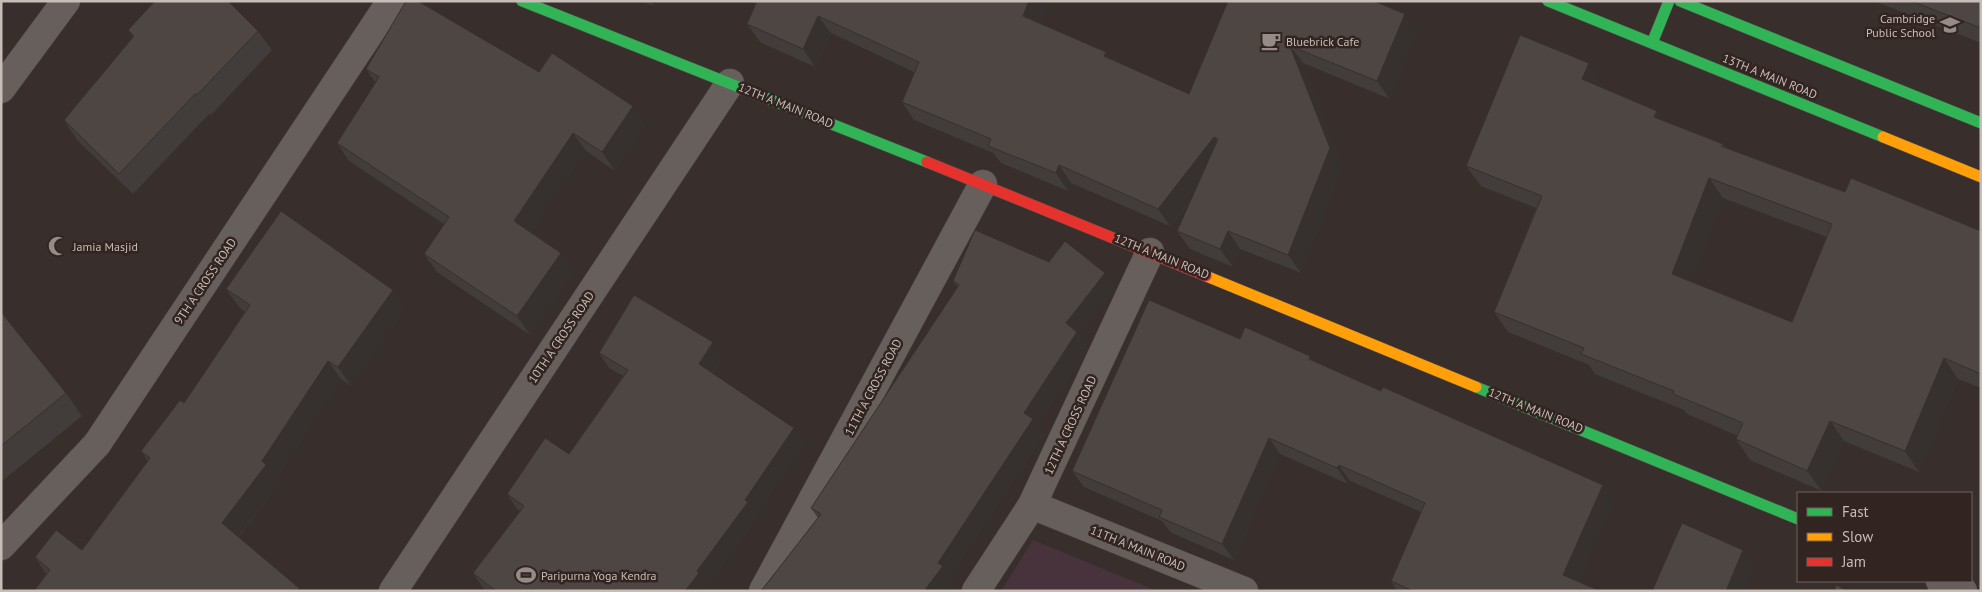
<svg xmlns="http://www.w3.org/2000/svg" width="1982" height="592" viewBox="0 0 1982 592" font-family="'PT Sans',sans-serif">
<rect width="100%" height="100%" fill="#382f2c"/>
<path fill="#48323b" d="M1033,540L1157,591H1001Z"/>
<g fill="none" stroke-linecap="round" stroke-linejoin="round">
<defs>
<path id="street" d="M1,89L66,1
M1032,505L1244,591
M1,546L97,444L391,1
M1940,581L1963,591
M393,591L730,83
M763,591L983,184
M976,591L1032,505L1150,252"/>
<path id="fast" d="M522,1L927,162
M1548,1L1883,137
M1680,1L1981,123
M1652,43L1669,1
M1476,387L1798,519"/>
<path id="slow" d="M1883,137L1981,177
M1206,276L1476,387"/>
<path id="jam" d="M927,162L1206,276"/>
</defs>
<use href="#street" stroke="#544d4b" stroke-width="29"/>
<use href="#fast" stroke="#554c4a" stroke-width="12"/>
<use href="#slow" stroke="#554c4a" stroke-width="12"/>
<use href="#jam" stroke="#554c4a" stroke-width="12"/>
<use href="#street" stroke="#665f5c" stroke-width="28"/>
<use href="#fast" stroke="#30b455" stroke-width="11"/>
<use href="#slow" stroke="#ff9f0a" stroke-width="11"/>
<use href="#jam" stroke="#e5322d" stroke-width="11"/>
</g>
<path fill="#423c3a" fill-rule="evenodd" d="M641,1H655L654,6Z
M749,1H1049L1040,24L1106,52L1111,60L1189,94L1228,1L1417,31L1390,99L1303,63L1342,166L1301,273L1240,249L1233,267L1190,249L1177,231L1191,201L1170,226L1071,183L1068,191L1001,163L993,153L914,120L902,102L914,72L831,33L815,67L760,42L747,24L756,4Z
M1874,1H1981V43Z
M128,30L258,31L272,50L211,115L209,114L133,194L77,140L64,120L133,37Z
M366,69L539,72L646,125L615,171L586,151L531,233L561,253L574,271L530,335L437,272L424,254L444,224L349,161L337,143L376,83Z
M1603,83L1602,87L1657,111L1664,121L1723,144L1726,148L1845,192L1981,231V388L1958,379L1919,472L1844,441L1822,491L1750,460L1736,439L1738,436L1687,414L1684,410L1595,374L1589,365L1508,332L1494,312L1536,208L1481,186L1466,166ZM1723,198L1827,237L1792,322L1691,282Z
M1049,262L1116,289L1079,336L1088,348L1038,425L1044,434L950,577L954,582L947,591H761L818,518L811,508L958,288L953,281Z
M226,289L393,290L406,308L351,386L341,379L276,478L279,483L239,537L299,588L301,591H34L46,574L35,557L82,550L148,461L141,451L184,403L245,312L239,307Z
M1,312L66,393L82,416L1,482Z
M1240,339L1314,361L1614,501L1578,582L1600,591H1397L1391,581L1421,512L1350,481L1348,484L1280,454L1234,560L1170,532L1162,521L1084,487L1072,471Z
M599,353L723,357L713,374L805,443L756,514L758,517L708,586L709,588L707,591H486L483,588L473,573L520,511L517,509L507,494L569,454L623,376L609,368Z"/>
<path fill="#36312f" d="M650,1H655L654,6Z
M1029,1H1049L1036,34L1023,16Z
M1405,14L1417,31L1390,99L1377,81Z
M818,16L831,33L815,67L803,49Z
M1290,46L1303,63L1342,166L1301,273L1288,255Z
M1106,52L1118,70L1104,56Z
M1589,63L1603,83L1597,99L1582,79Z
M633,106L646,125L615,171L602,152Z
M1657,111L1671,131L1654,117Z
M573,133L586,151L527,240L514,221Z
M1214,137L1227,155L1170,226L1158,209Z
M1059,165L1071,183L1068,191L1056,173Z
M1709,178L1723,198L1687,294L1672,274Z
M1228,231L1240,249L1233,267L1220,249Z
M561,253L574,271L530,335L517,316Z
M1105,273L1116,289L1079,336L1088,348L1038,425L1044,434L950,577L954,582L947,591H924L938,563L1024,413L1066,323Z
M393,290L406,308L351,386L338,367Z
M713,342L723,357L709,379L699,364Z
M1944,358L1958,379L1919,472L1905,451Z
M328,361L341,379L276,478L279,483L235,541L222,523L262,461Z
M1830,421L1844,441L1822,491L1807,471Z
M794,428L805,443L756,514L758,517L708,586L709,588L707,591H685L697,571Z
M1269,438L1280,454L1234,560L1222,544Z
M1339,465L1350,481L1348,484L1337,468Z
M1603,485L1614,501L1574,591L1563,575Z
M1743,550L1755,566L1744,591H1726Z"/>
<path fill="#4d4643" stroke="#36312f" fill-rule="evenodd" d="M155,1H228L258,31L197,95L195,94L119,174L64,120L134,36L128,30Z
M406,1H418L539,72L552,53L633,106L602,152L573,133L514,221L561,253L517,316L424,254L449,217L337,143L379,77L366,69Z
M757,1H1029L1023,16L1106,52L1104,56L1189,94L1228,1H1374L1405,14L1377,81L1290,46L1330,148L1288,255L1228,231L1220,249L1177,231L1218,139L1214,137L1158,209L1059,165L1056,173L988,146L991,139L902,102L919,62L818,16L803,49L747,24Z
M1911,1H1981V28Z
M1520,35L1589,63L1582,79L1657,111L1654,117L1723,144L1721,146L1845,192L1851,178L1981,231V374L1944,358L1905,451L1830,421L1807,471L1736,439L1743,423L1673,394L1674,391L1581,354L1584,348L1494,312L1542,196L1466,166ZM1709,178L1832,224L1792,322L1672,274Z
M281,211L393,290L338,367L328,361L262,461L266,465L222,523L299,588L297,591H34L50,570L35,557L56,530L82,550L150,458L141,451L180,400L184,403L250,305L226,289Z
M975,230L1049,262L1065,241L1105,273L1066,323L1077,332L1024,413L1033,419L938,563L943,566L924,591H761L821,514L811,508L959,285L953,281Z
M634,295L713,342L699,364L794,428L745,500L748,502L697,571L699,573L685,591H496L473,573L524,506L507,494L545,438L569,454L628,370L599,353Z
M1149,300L1240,339L1245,327L1310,356L1309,359L1381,391L1383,387L1603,485L1563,575L1600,591H1413L1391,581L1425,503L1339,465L1337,468L1269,438L1222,544L1159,517L1162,510L1072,471Z
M1,312L66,393L1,446Z
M1682,523L1743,550L1726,591H1652Z
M1836,585L1848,591H1834Z"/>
<defs>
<symbol id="school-bare" viewBox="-9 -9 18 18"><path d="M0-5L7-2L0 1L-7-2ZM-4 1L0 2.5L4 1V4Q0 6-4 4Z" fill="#968b86" stroke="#322420" stroke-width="2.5" paint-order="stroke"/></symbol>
<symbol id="cafe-bare" viewBox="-9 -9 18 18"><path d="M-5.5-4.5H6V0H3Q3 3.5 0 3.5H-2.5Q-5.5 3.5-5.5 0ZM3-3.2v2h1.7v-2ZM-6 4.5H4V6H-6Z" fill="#968b86" stroke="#322420" stroke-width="2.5" paint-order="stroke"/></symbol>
<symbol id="mosque-bare" viewBox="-9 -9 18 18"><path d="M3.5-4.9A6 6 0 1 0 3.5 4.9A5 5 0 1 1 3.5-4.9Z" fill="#968b86" stroke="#322420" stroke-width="2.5" paint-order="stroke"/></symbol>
<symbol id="stadium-bare" viewBox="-9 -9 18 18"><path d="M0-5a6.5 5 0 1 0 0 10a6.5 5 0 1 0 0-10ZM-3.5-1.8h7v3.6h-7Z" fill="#968b86" stroke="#322420" stroke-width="2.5" paint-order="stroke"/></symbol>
</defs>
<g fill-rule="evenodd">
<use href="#school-bare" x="1936" y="11" width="28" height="28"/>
<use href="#cafe-bare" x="1257" y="27" width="28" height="28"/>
<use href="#mosque-bare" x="44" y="232" width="28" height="28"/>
<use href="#stadium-bare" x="512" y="561" width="28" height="28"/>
</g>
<g text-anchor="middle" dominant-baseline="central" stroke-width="5" stroke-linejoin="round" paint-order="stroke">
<g font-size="12" fill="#c8bcb7" stroke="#322420" text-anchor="start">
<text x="1935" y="18" text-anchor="end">Cambridge<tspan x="1935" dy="14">Public School</tspan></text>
<text x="1286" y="41">Bluebrick Cafe</text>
<text x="73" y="246">Jamia Masjid</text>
<text x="541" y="575">Paripurna Yoga Kendra</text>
</g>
<g font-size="12" fill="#c8bcb7" stroke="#322420">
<text transform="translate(1770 76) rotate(22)">13TH A MAIN ROAD</text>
<text transform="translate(786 105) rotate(22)">12TH A MAIN ROAD</text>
<text transform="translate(1162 256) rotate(22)">12TH A MAIN ROAD</text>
<text transform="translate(205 281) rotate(-56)">9TH A CROSS ROAD</text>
<text transform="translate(561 337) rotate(-56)">10TH A CROSS ROAD</text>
<text transform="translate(873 387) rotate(-62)">11TH A CROSS ROAD</text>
<text transform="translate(1536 410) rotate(22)">12TH A MAIN ROAD</text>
<text transform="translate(1070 425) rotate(-65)">12TH A CROSS ROAD</text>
<text transform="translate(1138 548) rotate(22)">11TH A MAIN ROAD</text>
</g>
</g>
<rect width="1982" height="592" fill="none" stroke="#c8bcb7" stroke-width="5"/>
<rect x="1797" y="492" width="175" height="90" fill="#322420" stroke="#6e615c"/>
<rect x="1807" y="508" width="25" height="8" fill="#30b455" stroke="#6e615c"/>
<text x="1842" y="517" font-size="15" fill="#c8bcb7">Fast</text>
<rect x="1807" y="533" width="25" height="8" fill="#ff9f0a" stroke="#6e615c"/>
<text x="1842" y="542" font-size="15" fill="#c8bcb7">Slow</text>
<rect x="1807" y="558" width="25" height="8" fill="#e5322d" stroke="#6e615c"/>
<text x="1842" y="567" font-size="15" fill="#c8bcb7">Jam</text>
</svg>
